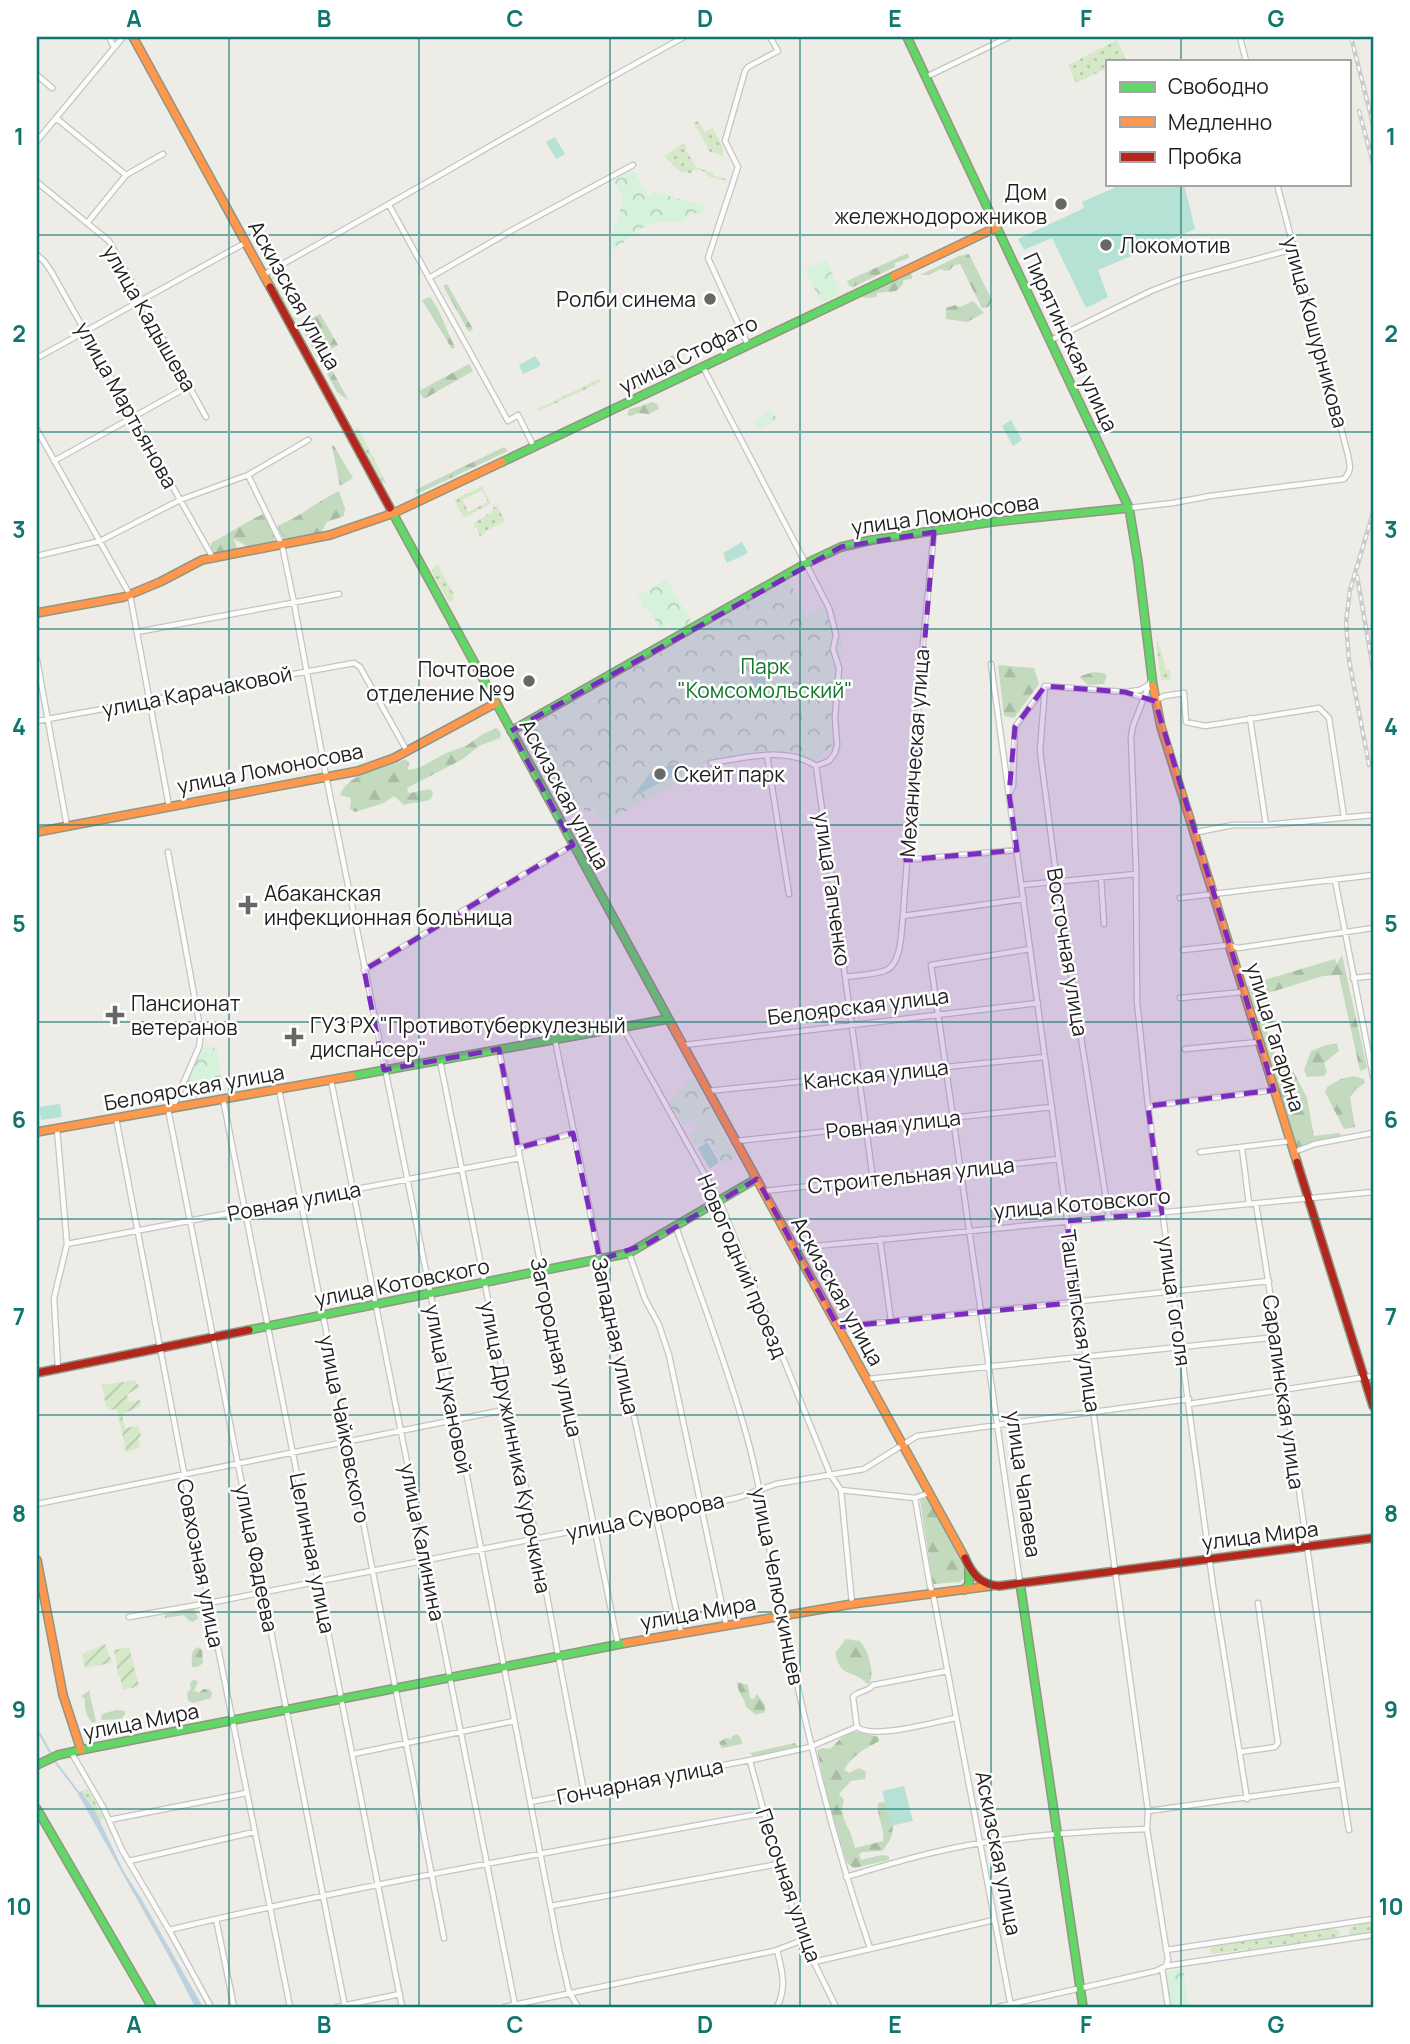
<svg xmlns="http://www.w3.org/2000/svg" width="1410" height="2044" viewBox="0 0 1410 2044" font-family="Manrope,sans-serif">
<defs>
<pattern id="grass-dots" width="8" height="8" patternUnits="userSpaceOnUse" patternTransform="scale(1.75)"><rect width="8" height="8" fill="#d5e9c8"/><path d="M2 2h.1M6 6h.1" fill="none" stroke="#b6c7ab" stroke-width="1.8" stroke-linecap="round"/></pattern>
<pattern id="forest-firs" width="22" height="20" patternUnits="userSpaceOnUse" patternTransform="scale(1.75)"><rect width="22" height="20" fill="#c4dabe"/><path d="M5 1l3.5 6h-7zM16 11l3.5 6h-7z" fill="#a8bba3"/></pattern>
<pattern id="park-crowns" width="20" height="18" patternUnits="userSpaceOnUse" patternTransform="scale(1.75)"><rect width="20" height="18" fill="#d7f2db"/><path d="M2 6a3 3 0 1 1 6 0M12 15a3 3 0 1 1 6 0" fill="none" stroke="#b8cfbc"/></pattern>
<pattern id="garden-furrows" width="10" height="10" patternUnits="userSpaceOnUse" patternTransform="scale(1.75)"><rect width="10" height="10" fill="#d5e9c8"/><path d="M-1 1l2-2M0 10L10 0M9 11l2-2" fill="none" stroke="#b6c7ab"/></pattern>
</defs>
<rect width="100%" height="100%" fill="#edece7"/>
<path fill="url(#grass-dots)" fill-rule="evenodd" d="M1117,40L1126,59L1121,61H1107V68L1076,83L1068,65Z
M698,121L704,132L713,128L723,148V156L710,152L694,123Z
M684,143L687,147L685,149L696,167L713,173V175L725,179L727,181L707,176L706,172L695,169L691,173L680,172L664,156Z
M274,274L276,276L273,279L293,317L297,316L298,318L294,322L292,321L270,282V276Z
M599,379L601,382L539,411L537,409Z
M356,428H358L387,484L383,483L355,432Z
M482,486L491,503L464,518L454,500ZM482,490L488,502L468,512L463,500Z
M497,505L505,521L488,530L480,537L477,528H474V523L493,511V508Z
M438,565L454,595L453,601H448L432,572V569Z
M1156,641L1159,642L1166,670H1170L1171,679L1161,680Z
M87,1788L104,1818L100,1821L81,1791Z
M1373,1921V1933L1353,1936L1349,1934L1350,1927Z
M1326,1927L1339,1930L1340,1935L1334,1938L1213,1954L1209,1951L1212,1945Z"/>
<path fill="url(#forest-firs)" d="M908,253L909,258L895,263V267L853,287L849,286L847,281Z
M969,254L992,300C990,306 988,308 982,308L960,264L953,266L950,270L944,271L941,269L929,275H920L959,256Z
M908,273L912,275V279L903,280V284L896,291L877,293V297L865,298L861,296Z
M447,284L473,329L469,332L443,286Z
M430,297C441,310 446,331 455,347L452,349L422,300Z
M973,301L984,313L967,322L946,319V308L955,305L960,307Z
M320,314L338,345L317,357L300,325Z
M673,355L678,358L682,367L636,390L630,385L628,377Z
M326,359L349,401L337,392L321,362Z
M469,364L473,371L424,399L419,391Z
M652,402L657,404L659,409L649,414L638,413L631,416L627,415L629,409L641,406Z
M332,446H334L353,478L340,486Z
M504,447L508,451L417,494L415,490Z
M339,491L345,508L344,516L327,522L321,533L284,539L277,526C299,518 317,501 339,491Z
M266,513L276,539L273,541L248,547L234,539L237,548L215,553L211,549V543C230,533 246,521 266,513Z
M998,665L1034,668L1039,684L1014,718L1004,716Z
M1093,672L1104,673L1107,676L1104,684L1088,685L1080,678L1081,676Z
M497,728L501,733L500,738L479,746L463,759L407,788L408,792L410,793L430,789L433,793L431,799C422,803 413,802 404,805L394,796L384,803L355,812L350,809L351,798L340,795C349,771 385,770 405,759L409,763L408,770L419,768L446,753L466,746L483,734Z
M1342,955L1367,1068L1360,1071L1339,975L1323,976L1268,993L1270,1007L1255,1011L1246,987L1251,984L1335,959L1337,964Z
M1263,1020L1276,1056L1287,1059L1307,1098L1314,1136L1339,1133L1341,1135L1340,1138L1295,1150L1256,1024Z
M1337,1044L1339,1051L1324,1063L1327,1072L1324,1076L1307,1077L1304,1070L1311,1051L1326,1045Z
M1354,1076L1364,1079L1365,1083L1356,1089L1350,1097L1355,1127L1344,1129L1325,1092L1327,1087L1341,1079Z
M927,1498L965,1570L964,1578L960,1582L933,1584L920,1500Z
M187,1607L194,1608L198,1618L193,1622L188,1620L184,1615L165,1618V1615Z
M846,1639L860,1641C869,1652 874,1670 870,1683L867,1684C855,1669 841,1680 835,1653Z
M198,1647L202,1650L203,1663L198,1667H192C192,1658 190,1651 198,1647Z
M194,1679L198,1682L194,1691L199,1693L203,1689H209L212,1693L211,1698L193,1703L188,1701L187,1693L191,1689L190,1683Z
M737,1682L748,1685L750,1698L754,1699L757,1694L765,1705V1712L756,1715L746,1707C745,1698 737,1692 737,1682Z
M89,1691L96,1721L93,1723C86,1718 84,1707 85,1699L81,1696Z
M116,1710L125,1711V1714L121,1719L101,1720L102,1714Z
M851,1732H859L879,1737V1741C865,1749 852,1755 844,1770L849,1773L859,1768L866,1772L865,1779L851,1781L839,1794L844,1800C840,1812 844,1820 849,1830C852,1835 853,1842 855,1848L883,1841C885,1827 876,1816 878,1803L884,1802C895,1820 897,1835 882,1851L863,1852L859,1854L861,1860L882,1855L889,1856V1860L854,1868L847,1863L829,1804L817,1750L823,1748L830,1749L840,1739Z
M737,1734L741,1738L742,1744L722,1748L719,1742L726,1738L731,1739L732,1736Z
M795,1743L797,1747L795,1750L755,1758L750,1753Z"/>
<path fill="url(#park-crowns)" d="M630,170L634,171L648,196L655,192L705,206L703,214L691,213L686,220L679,223L677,221C661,221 645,224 633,234C626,239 623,245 614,247L608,254L623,199L614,181Z
M826,260L841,293L821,303L805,269Z
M770,411L773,412L776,418L774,422L760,429L754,420Z
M789,580L806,615L826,606L842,643L834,744L815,761L793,753H766L707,761L702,764L706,771L601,823L594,809L586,813L581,804L570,809L565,805L529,734L533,725Z
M663,581H668L691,621C689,627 680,632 674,632L669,624L660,629L651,612L647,611L637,596Z
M210,1046L217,1050L224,1092L179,1101L178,1099L199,1050L203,1047Z
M693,1077L736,1157L722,1164L709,1140L696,1146L689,1133L699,1128L694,1120L683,1125L668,1102Z
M1183,1969L1188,2001H1190L1191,2007H1167L1161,1973Z"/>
<path fill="url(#garden-furrows)" d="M135,1380L140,1388L127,1394L129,1402L140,1400L141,1406L122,1414L125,1428L138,1426L141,1436L138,1438L140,1447L126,1452L118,1413L116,1409L109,1410L108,1407H106L102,1385Z
M105,1644L112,1663L85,1668L82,1654Z
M129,1647L139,1686L123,1690L120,1676H117V1664L114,1650Z"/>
<path fill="#b5e2d5" d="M555,137L565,154L556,159L546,142Z
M1123,184H1184L1195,229L1098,270L1108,297L1086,308L1052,238L1024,250L1018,239L1084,208L1082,202Z
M535,356L540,363V366L523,374L519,365Z
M1011,420L1022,440L1013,446L1002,426Z
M742,542L748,553L727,563L723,553Z
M766,666L772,678L755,687L748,675Z
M678,763L682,772L632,797L652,771Z
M60,1104L62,1117L41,1120L39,1107Z
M707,1142L719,1162L711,1168H709L698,1148Z
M904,1786L913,1821L891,1826L882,1791Z"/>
<path fill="#bdd2de" d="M81,1791L97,1815L123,1870L142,1900L203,2007H195L171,1960L78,1794Z"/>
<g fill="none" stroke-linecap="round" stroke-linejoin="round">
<path stroke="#bdd2de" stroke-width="2" d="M37,1729L50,1752
M56,1763L79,1793"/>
<defs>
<path id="street" d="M109,37L114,47
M1240,37L1246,61
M37,75L52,88
M926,77L1009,37
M56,118L126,175
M37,141L123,37
M37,182L109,241L206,417
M389,205L508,421L518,415L534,447
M87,223L126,175L163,154
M37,255L44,261L51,271L213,558
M263,275C404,197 543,114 684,37
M429,278L516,228L633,165
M1051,340L1151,291L1182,279L1294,249
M748,345L708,258L738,167L725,141L745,71L748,67L778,51L770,37
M37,358L245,243
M703,367L829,608L836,635L833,649L839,668L835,717L837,745L835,753L829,761L816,766
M37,430L130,595L169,806
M54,461L189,386
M248,475L282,545L294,603L326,776L456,1420L558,1945L569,1992L578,2007
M1129,508L1173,503L1210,496L1344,479C1352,471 1350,465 1348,455L1277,184
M37,556L100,541L180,500L248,475L308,440
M137,632L339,594
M37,660L67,826
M991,664L1148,1811L1147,1829L1168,1960L1166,1966
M1151,680L1133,726L1131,737L1136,867L1137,1002L1148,1106L1213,1586L1247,1799
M1045,686L1040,751L1057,882L1109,1218
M1045,686L1125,692L1140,690L1150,684
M1125,692L1155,701L1164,696L1184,693L1186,722L1205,726L1319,708L1329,718L1344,817
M1250,718L1266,825
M37,721L354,663L360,667L407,751
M767,755L789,894
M711,763C744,758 786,746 816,766L873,1179
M1009,794L1013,786L1015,727L1045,687
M1193,833L1233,825H1266L1373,815
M168,852L201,1033L199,1047L173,1107
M906,860L1017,850
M1101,878L1104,924
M1335,880L1373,1076
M1022,885L1136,874
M1180,898L1373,875
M903,916L1024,899
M1183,950L1228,945L1238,948L1373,928
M364,970L573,845
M845,977C858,975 872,975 884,971C902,966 901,932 903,916L923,643L934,532
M1353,978L1373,976
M1180,998L1243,992
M623,1028L720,1202L830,1474L841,1490L915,1498L929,1493
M555,1040L600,1260L681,1632
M684,1045L1038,1003
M499,1049L542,1272L618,1644
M1185,1049L1259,1042
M440,1061L536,1538L584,1792
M331,1080L515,2005
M279,1089L444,1938
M708,1091L1045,1057
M223,1099L402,2007
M1148,1106L1274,1090
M168,1109L345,2007
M116,1118L209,1603L290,2007
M57,1129L67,1244L54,1298L58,1368
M736,1141L1052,1107
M518,1148L573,1133
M1242,1148L1249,1204
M1200,1152L1290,1141
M1294,1152L1315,1144L1373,1133
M764,1191L1059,1159
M1256,1204C1290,1412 1316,1622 1349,1830
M676,1227C699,1292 724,1357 743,1423C762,1485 768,1551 782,1615C806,1728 832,1838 870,1948
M880,1239L891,1321
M67,1244L520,1158
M795,1248L1373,1192
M629,1253L645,1299L659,1325L669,1355L726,1624
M838,1327L1269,1281
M868,1379L1278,1337
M1189,1404L1373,1376
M841,1490L852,1604
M915,1498L930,1586L933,1594L1011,2007
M37,1504L509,1409
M1020,1583L931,965L1030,949
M129,1617L209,1603L701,1506L740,1497L776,1484L864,1469L917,1436L1189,1399
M857,1727L853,1697C858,1690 869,1692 873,1685L947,1671
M71,1752L103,1807L122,1850L169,1930L211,2007
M1240,1752L1275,1747L1278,1743L1258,1603
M353,1754L514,1721
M750,1761L778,1864L803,1940L836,2007
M530,1802L761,1758L810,1747L857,1727C873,1740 934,1722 956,1718
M1148,1811L1342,1784
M109,1820L246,1793
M129,1861L254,1832
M846,1877C890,1864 935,1850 981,1843C1036,1834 1091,1831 1147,1829
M551,1906L778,1864
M216,1919L234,2007
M169,1930C366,1883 565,1850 764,1813
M1166,1950L1373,1919
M814,1962L994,1920
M1162,1968L1168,2007
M337,2007L400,1994
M504,2007L774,1951L803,1940
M777,2007C787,1988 782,1970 777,1950
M998,2007L1156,1971L1166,1966L1373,1935"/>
<path id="fast" d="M907,37L1129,508L1138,562L1153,686
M502,462L894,276
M390,508L673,1027
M511,731L805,564L841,547L872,540L992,522L1129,508
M352,1076L668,1019
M249,1330L629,1253L756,1179
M1020,1583L1083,2007
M964,1590L969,1584V1569
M37,1765L58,1755L81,1750L626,1643
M37,1809L152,2007"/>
<path id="slow" d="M133,37L270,287
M894,276L997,227
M37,613L124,597L160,582L202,560L330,535L394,513L502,462
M1153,686L1161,727L1297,1162
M37,832L358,771L394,758L496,703
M673,1027L965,1558
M37,1132L352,1076
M37,1560L63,1695L81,1750
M626,1643L852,1604L991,1586"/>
<path id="jam" d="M270,287L390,508
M1297,1162L1373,1406
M37,1373L249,1330
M965,1558C972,1574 981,1585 999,1586L1373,1538"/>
</defs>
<use href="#street" stroke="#c4c4c2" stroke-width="7"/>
<use href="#fast" stroke="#919680" stroke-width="10"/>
<use href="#slow" stroke="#919680" stroke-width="10"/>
<use href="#jam" stroke="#919680" stroke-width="10"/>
<use href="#street" stroke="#fcfcfb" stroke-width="4.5"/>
<use href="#fast" stroke="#63d668" stroke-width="7"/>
<use href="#slow" stroke="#ff974d" stroke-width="7"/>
<use href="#jam" stroke="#b3261e" stroke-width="7"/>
<defs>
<path id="rail" d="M1351,37L1373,124
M1359,111L1373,163
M1357,576L1373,668
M1369,765L1349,660L1346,622L1350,590L1373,513"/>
</defs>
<use href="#rail" stroke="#cbcbca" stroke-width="4.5"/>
<use href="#rail" stroke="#fff" stroke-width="2" stroke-dasharray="5" stroke-linecap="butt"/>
</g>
<path fill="#7b2cbf" fill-opacity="0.2" stroke="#7b2cbf" stroke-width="5" stroke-dasharray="14 9" stroke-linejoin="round" d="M934,532L906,860L1017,850L1009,794L1015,727L1045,686L1125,692L1155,701L1274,1090L1148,1106L1162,1213L1067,1221L1078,1302L838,1327L757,1179L649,1243L600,1260L573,1133L518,1148L499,1049L384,1070L364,970L573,845L511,731L841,547Z"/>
<path fill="none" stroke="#0f766e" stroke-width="2" stroke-opacity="0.55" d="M229,37V2007M419,37V2007M610,37V2007M800,37V2007M991,37V2007M1181,37V61M1181,184V2007M37,235H1373M37,432H1373M37,629H1373M37,825H1373M37,1022H1373M37,1219H1373M37,1415H1373M37,1612H1373M37,1809H1373"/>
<g fill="#676765" stroke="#fff" stroke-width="2.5">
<circle cx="1061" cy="204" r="7"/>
<circle cx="1106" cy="245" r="7"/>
<circle cx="710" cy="299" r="7"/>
<circle cx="529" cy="681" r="7"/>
<circle cx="660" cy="774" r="7"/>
<path d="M244.5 894.5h7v7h7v7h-7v7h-7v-7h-7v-7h7z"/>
<path d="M111.5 1004.5h7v7h7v7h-7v7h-7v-7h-7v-7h7z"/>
<path d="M290.5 1026.5h7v7h7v7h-7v7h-7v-7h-7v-7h7z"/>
</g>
<g text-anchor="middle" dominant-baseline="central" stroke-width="5" stroke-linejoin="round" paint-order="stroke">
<g font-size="21" fill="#1f1f1f" stroke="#fff" text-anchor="start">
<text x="1047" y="192" text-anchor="end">Дом<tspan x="1047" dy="24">жележнодорожников</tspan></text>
<text x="1120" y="245">Локомотив</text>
<text x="696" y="299" text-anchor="end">Ролби синема</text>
<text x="515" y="669" text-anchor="end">Почтовое<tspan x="515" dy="24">отделение №9</tspan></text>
<text x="674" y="774">Скейт парк</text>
<text x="264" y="893">Абаканская<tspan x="264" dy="24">инфекционная больница</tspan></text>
<text x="131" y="1003">Пансионат<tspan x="131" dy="24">ветеранов</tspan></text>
<text x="310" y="1025">ГУЗ РХ "Противотуберкулезный<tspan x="310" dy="24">диспансер"</tspan></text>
</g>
<g font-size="21" fill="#1f1f1f" stroke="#fff">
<text transform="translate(295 295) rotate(61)">Аскизская улица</text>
<text transform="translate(150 318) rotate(60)">улица Кадышева</text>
<text transform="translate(1316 332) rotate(75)">улица Кошурникова</text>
<text transform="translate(1071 342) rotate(65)">Пирятинская улица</text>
<text transform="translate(688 354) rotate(-26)">улица Стофато</text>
<text transform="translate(127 405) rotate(61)">улица Мартьянова</text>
<text transform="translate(945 514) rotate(-8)">улица Ломоносова</text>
<text transform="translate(197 691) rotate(-11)">улица Карачаковой</text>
<text transform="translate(914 753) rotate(-86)">Механическая улица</text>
<text transform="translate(270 768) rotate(-11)">улица Ломоносова</text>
<text transform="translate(565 794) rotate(62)">Аскизская улица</text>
<text transform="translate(833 889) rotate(82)">улица Гапченко</text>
<text transform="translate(1068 952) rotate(81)">Восточная улица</text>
<text transform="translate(858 1006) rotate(-7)">Белоярская улица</text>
<text transform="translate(1276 1037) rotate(73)">улица Гагарина</text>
<text transform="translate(876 1074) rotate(-6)">Канская улица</text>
<text transform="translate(194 1087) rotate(-10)">Белоярская улица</text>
<text transform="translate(893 1124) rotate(-6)">Ровная улица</text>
<text transform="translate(911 1175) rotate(-6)">Строительная улица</text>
<text transform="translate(294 1201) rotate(-11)">Ровная улица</text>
<text transform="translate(1082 1203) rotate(-5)">улица Котовского</text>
<text transform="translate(743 1266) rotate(67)">Новогодний проезд</text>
<text transform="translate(402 1282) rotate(-11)">улица Котовского</text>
<text transform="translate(838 1291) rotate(61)">Аскизская улица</text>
<text transform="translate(1175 1301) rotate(82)">улица Гоголя</text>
<text transform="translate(1081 1321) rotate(82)">Таштыпская улица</text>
<text transform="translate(616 1336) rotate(78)">Западная улица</text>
<text transform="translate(557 1347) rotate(78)">Загородная улица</text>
<text transform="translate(449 1389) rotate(79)">улица Цукановой</text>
<text transform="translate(1284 1392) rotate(82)">Саралинская улица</text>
<text transform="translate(345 1429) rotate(79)">улица Чайковского</text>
<text transform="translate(516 1447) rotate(79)">улица Дружинника Курочкина</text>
<text transform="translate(1024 1484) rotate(82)">улица Чапаева</text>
<text transform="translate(645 1516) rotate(-12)">улица Суворова</text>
<text transform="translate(1260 1535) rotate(-7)">улица Мира</text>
<text transform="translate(423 1542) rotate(79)">улица Калинина</text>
<text transform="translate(313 1553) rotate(79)">Целинная улица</text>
<text transform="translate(257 1558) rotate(79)">улица Фадеева</text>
<text transform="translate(201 1563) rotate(79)">Совхозная улица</text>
<text transform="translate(778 1586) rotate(79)">улица Челюскинцев</text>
<text transform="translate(698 1612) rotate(-10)">улица Мира</text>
<text transform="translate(141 1721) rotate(-11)">улица Мира</text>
<text transform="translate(640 1781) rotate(-11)">Гончарная улица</text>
<text transform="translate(999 1853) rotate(79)">Аскизская улица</text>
<text transform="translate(789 1885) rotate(71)">Песочная улица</text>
</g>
<g font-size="21" fill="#12772b" stroke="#fff">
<text x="765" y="666">Парк<tspan x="765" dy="24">"Комсомольский"</tspan></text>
</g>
</g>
<rect width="1410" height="2044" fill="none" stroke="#ffffff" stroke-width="77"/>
<rect x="1106" y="60" width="245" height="126" fill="#ffffff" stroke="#a5a5a5" stroke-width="2"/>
<rect x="1120" y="82" width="35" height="10" fill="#63d668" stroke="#a5a5a5" stroke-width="2"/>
<text x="1168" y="94" font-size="21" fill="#1f1f1f">Свободно</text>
<rect x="1120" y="117" width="35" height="10" fill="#ff974d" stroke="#a5a5a5" stroke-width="2"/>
<text x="1168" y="130" font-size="21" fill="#1f1f1f">Медленно</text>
<rect x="1120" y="152" width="35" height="10" fill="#b3261e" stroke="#a5a5a5" stroke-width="2"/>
<text x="1168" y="164" font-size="21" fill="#1f1f1f">Пробка</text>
<rect x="38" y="38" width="1334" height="1968" fill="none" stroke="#0f766e" stroke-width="2.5"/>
<g font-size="23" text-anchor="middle" font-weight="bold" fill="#0f766e">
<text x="134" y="27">A</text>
<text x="324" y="27">B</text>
<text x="515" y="27">C</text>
<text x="705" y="27">D</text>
<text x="895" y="27">E</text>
<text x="1086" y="27">F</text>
<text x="1276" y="27">G</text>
<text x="19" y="145">1</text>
<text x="1391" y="145">1</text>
<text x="19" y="342">2</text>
<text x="1391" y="342">2</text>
<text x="19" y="538">3</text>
<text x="1391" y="538">3</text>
<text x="19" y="735">4</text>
<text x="1391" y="735">4</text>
<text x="19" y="932">5</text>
<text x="1391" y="932">5</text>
<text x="19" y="1128">6</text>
<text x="1391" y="1128">6</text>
<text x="19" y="1325">7</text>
<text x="1391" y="1325">7</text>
<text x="19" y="1522">8</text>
<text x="1391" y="1522">8</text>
<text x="19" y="1718">9</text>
<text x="1391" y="1718">9</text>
<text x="19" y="1915">10</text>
<text x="1391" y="1915">10</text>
<text x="134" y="2033">A</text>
<text x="324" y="2033">B</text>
<text x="515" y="2033">C</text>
<text x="705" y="2033">D</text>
<text x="895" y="2033">E</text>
<text x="1086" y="2033">F</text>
<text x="1276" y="2033">G</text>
</g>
</svg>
